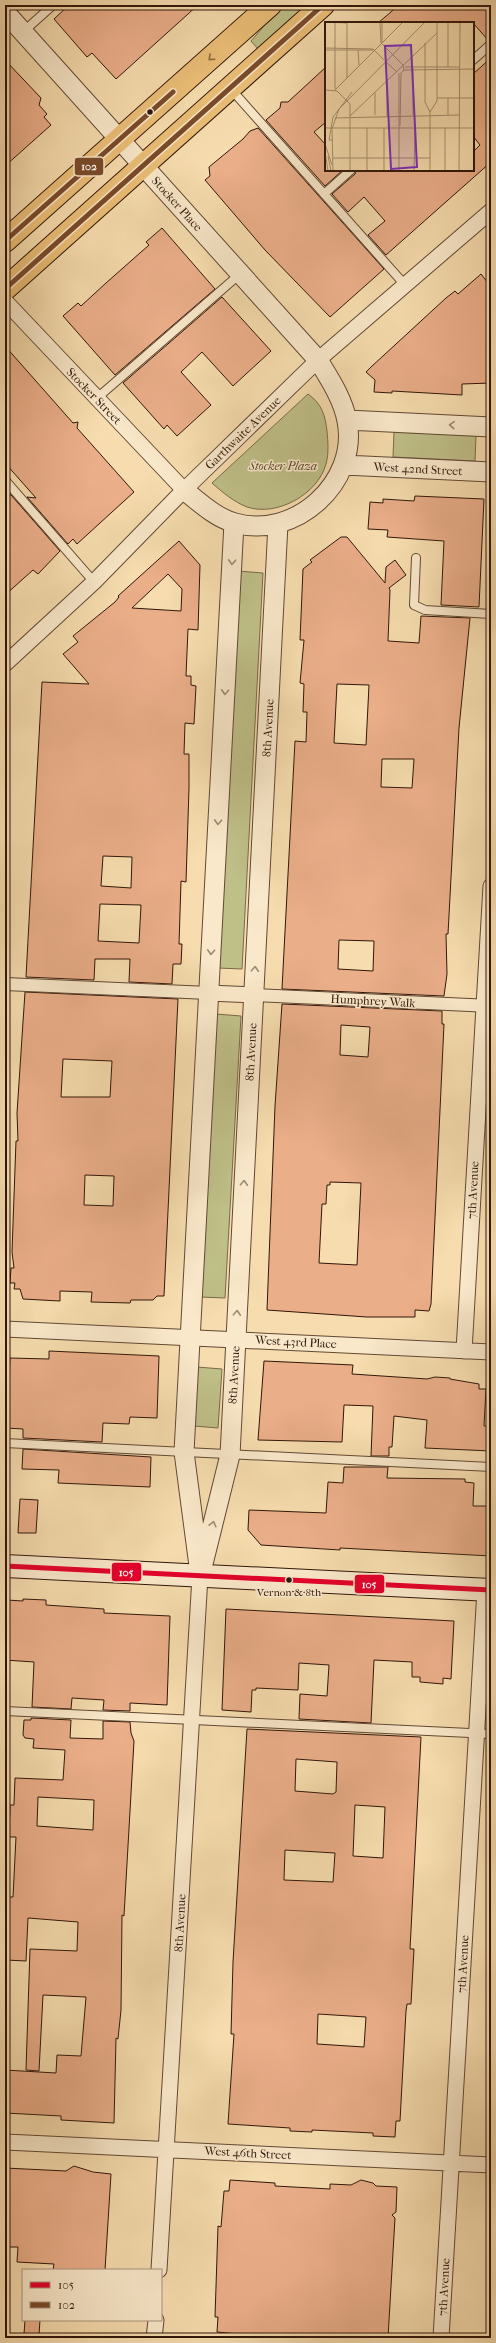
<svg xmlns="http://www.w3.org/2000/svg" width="496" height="2343" viewBox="0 0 496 2343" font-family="'IM FELL French Canon',serif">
<rect width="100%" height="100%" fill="#f6dcae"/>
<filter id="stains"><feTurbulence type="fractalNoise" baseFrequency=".005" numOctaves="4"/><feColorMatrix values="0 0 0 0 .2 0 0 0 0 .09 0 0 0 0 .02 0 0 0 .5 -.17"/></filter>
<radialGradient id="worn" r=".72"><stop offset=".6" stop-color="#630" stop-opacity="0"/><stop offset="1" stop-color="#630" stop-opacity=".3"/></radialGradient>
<path fill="#bfbf88" stroke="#786a4a" d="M286,5H307L258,49L251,41L263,27Z
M308,394C322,404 325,415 327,431C328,442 329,453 326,464C318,494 277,517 247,507C234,502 222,492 212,483Z
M394,432L476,435L475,461L393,457Z
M238,571L263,573L242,969L218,968Z
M216,1014L241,1016L225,1298L200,1297Z
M197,1367L222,1369L218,1428L194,1426Z"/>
<path fill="#eaae89" stroke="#31160b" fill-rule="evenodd" d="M69,5H198L116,79L92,53L87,57L54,19Z
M399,5H491V39L488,40L473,23H378Z
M491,58V162L386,255L368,235L385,221L364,197L348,212L332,194L355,174L356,170H473V152L480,145L473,136V74Z
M5,60L41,98L39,105L47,114L44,117L51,125L5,166Z
M326,67V122L314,132L326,145V170H343L325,186L266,120L280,108L281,102H288Z
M258,128L384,269L330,317L265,250L205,180L210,176L209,167L243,139L250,131Z
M162,228L215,289L115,375L63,316L78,303L81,306L106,283L149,245L146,242Z
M481,274L491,287V383L462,384V395L392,391V393L374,392L375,380L366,372L371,367L446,298L455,291L458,294Z
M222,297L271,351L233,386L202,352L181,372L211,405L177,436L167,425L164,429L123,383Z
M5,346L73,423L78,422L77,428L134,492L77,544L73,539L68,544L27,497L36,498L5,463Z
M5,494L11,495L60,551L38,574L33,570L5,595Z
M415,496L484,499L479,607L441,605L444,541L387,537L388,530L368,529L370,502L383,503V499L414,501Z
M341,537H347L385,583L386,567L395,560L406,575L389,588L390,590L388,641L419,643L421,616L470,618L459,728L448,934H446L447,974L444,996L282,989L295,741L306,742L307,712H303L304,684L300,683L304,640H300L303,569L312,562L310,560ZM337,684L369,685L366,745L334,743ZM382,759H414L412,788L381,787ZM339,940L374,941L373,971L338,969Z
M179,541L200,565L198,630L188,629L186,676H191V685L196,686L194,724L185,723L184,754H189V788L186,882L181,881L179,944H182L181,964H173L172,984L129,982L130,959H95L94,980L26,977L42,682L89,684L63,654L78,642L73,636L115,602L119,597L118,596ZM168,574L182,589L181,611L132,608ZM103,856L132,857L131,888L101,886ZM100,904L141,905L139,943L98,941Z
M25,992L178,999L164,1296H157L153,1300H131L130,1303L91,1302L92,1292L60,1291V1301L23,1299L20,1289H14L15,1283H10L11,1268H14L12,1252L16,1141H18L17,1113ZM63,1059L112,1061L110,1097H61ZM85,1175L114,1176L113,1206L84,1205Z
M282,1004L442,1011V1024H444L431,1304L429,1311L415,1310V1317H367L267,1310L275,1106ZM341,1025L370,1027L368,1057L340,1055ZM330,1182L361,1183L357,1265L319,1263L322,1204H326L327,1185H330Z
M49,1351L159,1356L157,1418L130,1417L129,1424L103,1423L102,1442L23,1438V1429L6,1428L10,1358L49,1359Z
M264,1361L353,1365L352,1374L427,1379L435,1377L450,1378V1379L479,1384V1389H486L484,1426H491V1451L425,1448L427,1420L394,1416L392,1447H389V1456H371L373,1406L344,1405L342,1442L258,1440Z
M23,1449L151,1457L150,1487L58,1483L59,1470L22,1469Z
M344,1467H388L387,1478L465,1479V1482L474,1483L473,1506H487V1510H491V1556L340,1548V1550L261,1545L248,1530L249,1510L326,1513L328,1482L343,1483Z
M20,1499L38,1500L36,1533H18Z
M23,1599L46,1600V1605L104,1609V1613L170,1616L167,1705L130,1703V1711L103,1710L104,1700L72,1698L71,1709L32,1707L34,1662L5,1660V1602L7,1600L23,1601Z
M226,1609L454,1621L451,1679L443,1678V1684L420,1682V1677H412V1662L374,1660L371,1723L299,1719L300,1694L327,1696L329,1665L299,1663L298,1690L256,1688V1690H252L251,1712L222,1710Z
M31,1718L71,1720L70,1738L103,1739V1721L130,1722L131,1733L134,1741L124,1916L122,1915L121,2010L118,2039L116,2038L114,2123L61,2120V2116L5,2113V2070L56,2073L57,2055L81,2056L86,1997L43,1995L39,2071L26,2070L30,1949L77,1951L78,1922L28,1918L26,1961L6,1960L8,1918H5V1902H8V1897H13L16,1837H9L10,1805H14L15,1778L63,1780L65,1750L33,1748L34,1739L25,1738L23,1735L24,1720H31ZM38,1797L94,1800L93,1830L37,1826Z
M247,1729L421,1737L410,1949H414L411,2004H407L406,2011L400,2121H396L395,2137L373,2136V2133L312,2130V2132L290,2131V2128L228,2124L234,2034H231L233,1962ZM296,1759L337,1762L336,1792L333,1794L295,1791ZM355,1805L385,1807L383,1858L353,1856ZM285,1850L335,1853L333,1882L284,1880ZM318,2014L366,2017L364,2047L317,2044Z
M74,2166L93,2172L111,2174L105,2270H53L54,2264L17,2262L18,2247H5V2168L66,2171Z
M230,2180L275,2183V2186L330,2189V2184L351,2185L361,2180L373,2183L376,2186L397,2187L396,2212L392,2215L395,2218L388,2338H280L217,2332L218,2317H215L218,2226L221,2227L224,2191H229Z
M25,2320H40L39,2335L24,2334Z"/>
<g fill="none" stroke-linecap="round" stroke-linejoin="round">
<defs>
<path id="service" d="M23,32L53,5
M473,60L491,44
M230,88L405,285
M324,194L351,170
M97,398L240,274
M5,480L94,582
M416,558L414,605L425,610L491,614
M5,1443L491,1467
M5,1711L491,1734"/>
<path id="pedestrian" d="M5,984L209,993
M254,995L491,1006"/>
<path id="minor" d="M5,301L184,490
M5,664L94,582L182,492L318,360L491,211
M209,993L254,995
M5,1329L491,1352
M464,1351L491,886
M5,2142L491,2165
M159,2270L200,1576
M154,2338L156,2320
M441,2338L485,1590"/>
<path id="tertiary" d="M5,12L318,360C329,378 343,399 347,421C359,482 295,540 235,523C216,518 199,502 184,490
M347,420L491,427
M344,465L491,472
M199,1566L184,1452L234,523
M200,1576L230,1455L278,524"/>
<path id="secondary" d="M5,1566L491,1590"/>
<path id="primary" d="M5,241L270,5
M5,289L323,5"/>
</defs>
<use href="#service" stroke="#624834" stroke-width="10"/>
<use href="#pedestrian" stroke="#624834" stroke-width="14"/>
<use href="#minor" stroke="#624834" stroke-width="17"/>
<use href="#tertiary" stroke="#624834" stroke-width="21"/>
<use href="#secondary" stroke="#31160b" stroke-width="24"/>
<use href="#primary" stroke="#31160b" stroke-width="24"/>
<use href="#service" stroke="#f9e8ca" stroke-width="8"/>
<use href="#pedestrian" stroke="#f9e8ca" stroke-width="12"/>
<use href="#minor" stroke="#f9e8ca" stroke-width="15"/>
<use href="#tertiary" stroke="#f9e8ca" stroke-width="19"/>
<use href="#secondary" stroke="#f9e8ca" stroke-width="22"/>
<use href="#primary" stroke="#ebbe77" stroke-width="22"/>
<defs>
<path id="bus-1" d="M5,1566L491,1590"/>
<path id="bus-2" d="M5,241L173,92
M5,289L323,5"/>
</defs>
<use href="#bus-1" stroke="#f9e8ca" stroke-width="8"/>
<use href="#bus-2" stroke="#f9e8ca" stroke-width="8"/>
<use href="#bus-1" stroke="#e4002b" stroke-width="5"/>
<use href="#bus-2" stroke="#7a4b2a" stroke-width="5"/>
</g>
<defs><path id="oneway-chevron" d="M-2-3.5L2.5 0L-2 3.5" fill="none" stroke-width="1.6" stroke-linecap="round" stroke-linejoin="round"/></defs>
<use stroke="#8e6a41" href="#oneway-chevron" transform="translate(211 58) rotate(138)"/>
<g stroke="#9f8a74">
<use href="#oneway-chevron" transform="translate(452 425) rotate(-177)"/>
<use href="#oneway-chevron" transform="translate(232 562) rotate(93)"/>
<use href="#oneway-chevron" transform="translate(225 692) rotate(93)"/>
<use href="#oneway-chevron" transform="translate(218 822) rotate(93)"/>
<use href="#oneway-chevron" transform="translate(211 952) rotate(93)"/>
<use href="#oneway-chevron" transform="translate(255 969) rotate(-87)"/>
<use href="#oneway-chevron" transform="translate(244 1183) rotate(-87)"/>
<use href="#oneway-chevron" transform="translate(237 1313) rotate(-87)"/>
<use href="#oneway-chevron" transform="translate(213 1524) rotate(-76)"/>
</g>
<g fill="#31160b" stroke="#f9e8ca" stroke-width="1.5">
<circle cx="150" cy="112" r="3.5"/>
<circle cx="289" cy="1580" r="3.5"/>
</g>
<g text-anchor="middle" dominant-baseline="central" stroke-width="3" stroke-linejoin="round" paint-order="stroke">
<g font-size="11" fill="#31160b" stroke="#f9e8ca">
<text x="289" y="1592">Vernon &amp; 8th</text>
</g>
<g font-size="12" fill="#31160b" stroke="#f9e8ca">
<text transform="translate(177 204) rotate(48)">Stocker Place</text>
<text transform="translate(94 396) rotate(46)">Stocker Street</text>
<text transform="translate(243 433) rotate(-44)">Garthwaite Avenue</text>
<text transform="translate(418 469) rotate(3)">West 42nd Street</text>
<text transform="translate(268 728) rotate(-87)">8th Avenue</text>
<text transform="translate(373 1001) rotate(3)">Humphrey Walk</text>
<text transform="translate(251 1052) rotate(-87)">8th Avenue</text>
<text transform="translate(473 1190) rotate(-87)">7th Avenue</text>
<text transform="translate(296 1342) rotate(3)">West 43rd Place</text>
<text transform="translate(234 1375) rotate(-87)">8th Avenue</text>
<text transform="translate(180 1923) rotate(-87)">8th Avenue</text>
<text transform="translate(463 1964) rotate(-87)">7th Avenue</text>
<text transform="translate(248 2153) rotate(3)">West 46th Street</text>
<text transform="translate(444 2287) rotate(-87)">7th Avenue</text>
</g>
<g font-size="12" font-style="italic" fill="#5c4930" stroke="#f9e8ca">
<text x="283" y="466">Stocker Plaza</text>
</g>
</g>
<g transform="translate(325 22)">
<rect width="149" height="149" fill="#f6dcae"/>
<path fill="none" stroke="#a78d6d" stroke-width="1" d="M0,0L22,1M55,0L56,21L78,43L79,48L76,51M57,0V21M123,0V45M100,21V80L105,90V149M0,26L48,27L59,38M0,28H49M33,28L34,43M61,40L72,50M80,45H135M79,48L149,47M74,51V149M22,56V0M62,59V94M10,67V0M0,68L12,69L25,82V149M10,68L78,0M112,76H149M105,90L112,79V0M50,93V71M88,93V46M123,93V76M25,94L112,11M10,96L135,93M75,104L76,51M0,106H149M8,118H4L8,95L27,70M0,122L7,143M0,130L3,149M3,134L6,149M8,136H105M8,149L7,107L14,87L100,0M42,149V106M59,149V106M89,149L90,106M120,149V106M134,149L135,0"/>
<path fill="#7b2cbf" fill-opacity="0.15" stroke="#7b2cbf" stroke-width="2" d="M86,23L92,145L66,147L60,24Z"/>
<rect width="149" height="149" fill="none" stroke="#31160b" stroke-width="2"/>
</g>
<g stroke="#f9e8ca" stroke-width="1.5">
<rect x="74" y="157" width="30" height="19" rx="4" fill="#7a4b2a"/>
<rect x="111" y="1562" width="31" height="20" rx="4" fill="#e4002b"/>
<rect x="354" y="1574" width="31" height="20" rx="4" fill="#e4002b"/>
</g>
<g font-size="11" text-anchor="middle" font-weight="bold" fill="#fff">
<text x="89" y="170">102</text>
<text x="126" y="1576">105</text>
<text x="369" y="1588">105</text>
</g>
<rect width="496" height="2343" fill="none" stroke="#f6dcae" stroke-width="20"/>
<rect x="6" y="6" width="484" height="2331" fill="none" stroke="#31160b" stroke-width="2"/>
<rect x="10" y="10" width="476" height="2323" fill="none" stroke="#31160b"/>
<rect x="22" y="2269" width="140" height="52" fill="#f9e8ca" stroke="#a9947e"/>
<rect x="30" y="2282" width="20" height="6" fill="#e4002b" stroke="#a9947e"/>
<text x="58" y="2289" font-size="12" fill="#31160b">105</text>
<rect x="30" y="2302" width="20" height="6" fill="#7a4b2a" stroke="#a9947e"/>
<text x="58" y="2309" font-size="12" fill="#31160b">102</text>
<rect width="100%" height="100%" filter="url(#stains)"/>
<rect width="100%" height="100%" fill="url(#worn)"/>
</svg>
